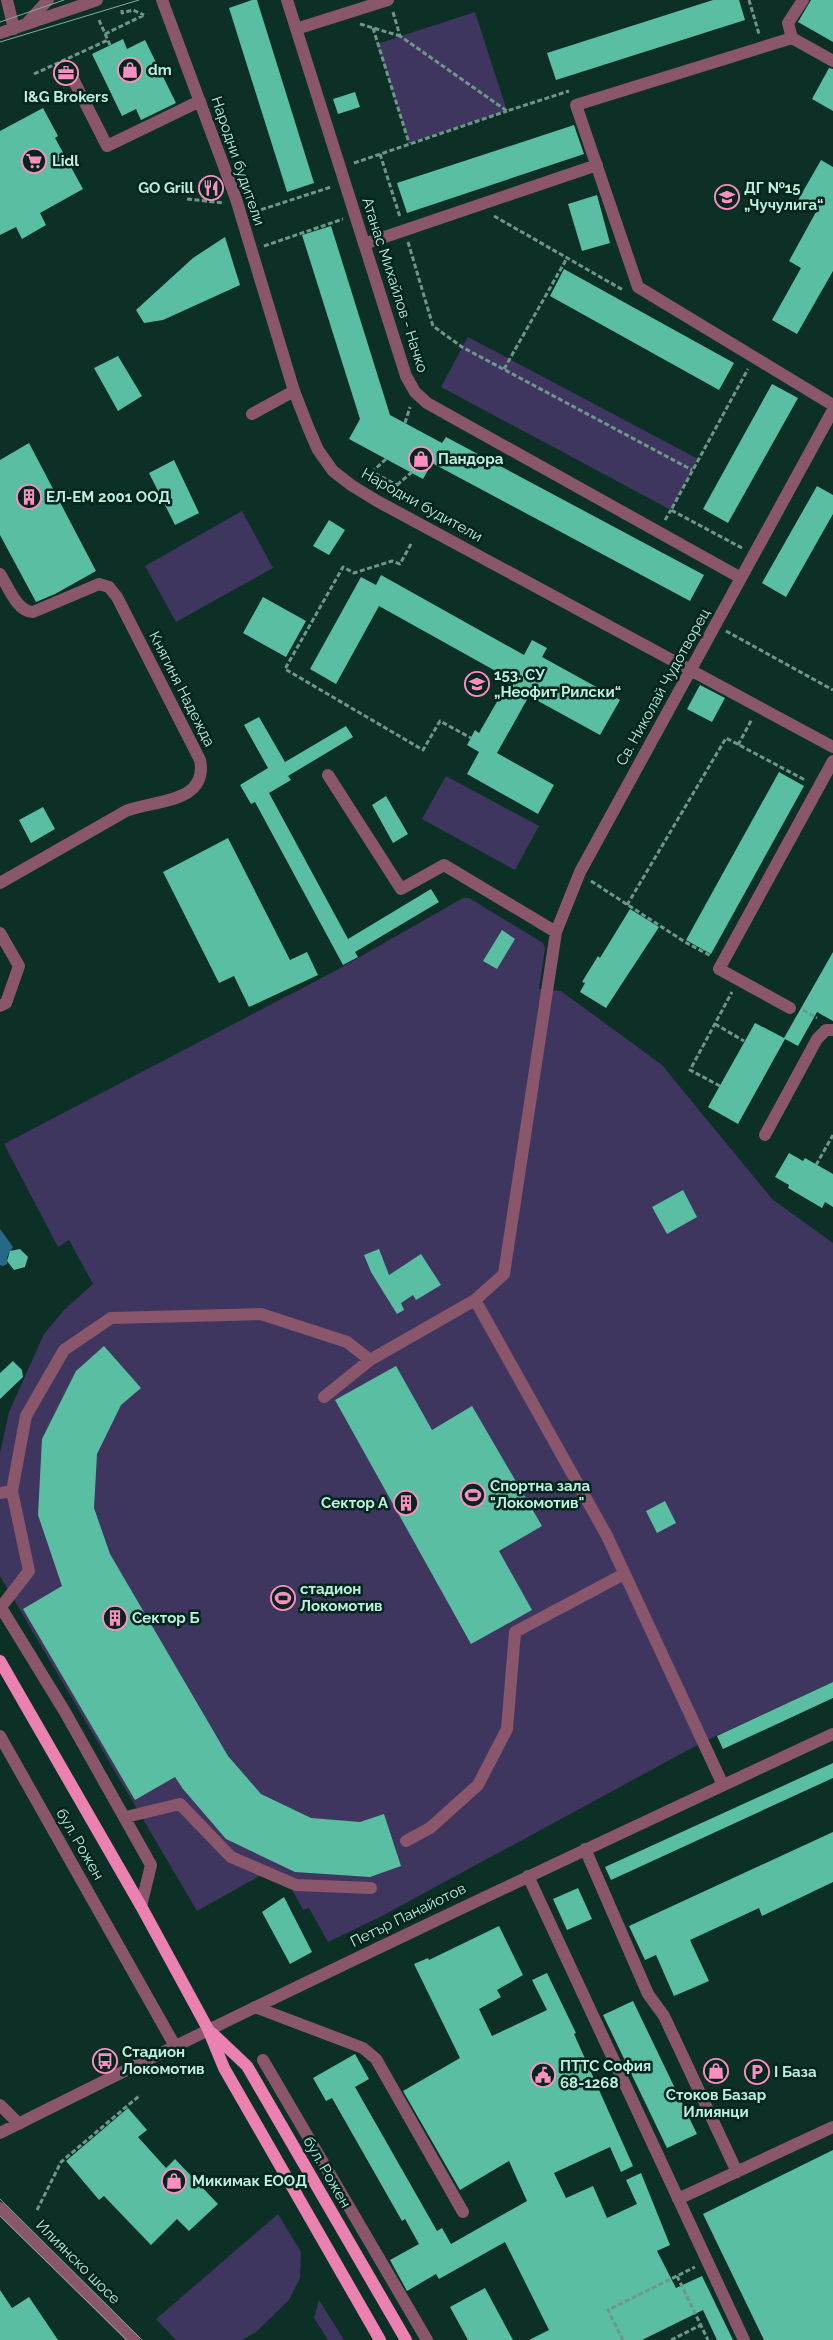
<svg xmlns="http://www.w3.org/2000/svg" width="833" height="2340" viewBox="0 0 833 2340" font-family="Raleway,sans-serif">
<rect width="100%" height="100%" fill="#0c2f26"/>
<path fill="#3f365f" d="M475,12L507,111L409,143L377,44Z
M468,337L698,459L671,510L441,387Z
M242,511L273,568L176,622L145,566Z
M446,776L539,826L515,870L422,819Z
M463,898H469L543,943L545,948L539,989L561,991L662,1065L772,1199L833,1243V1682L703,1742L380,1917L328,1942L309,1908L303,1910L290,1886L263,1874L197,1911L0,1576V1453L9,1412L44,1334L64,1310L93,1284L69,1240L58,1247L4,1144L335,971Z
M278,2214L301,2252L300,2278L289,2300L256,2332L242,2340H176L156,2319Z
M319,2300L344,2340H328L314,2318Z"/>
<path fill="#266887" d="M0,1229L13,1247L7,1257V1264L3,1266L0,1265Z"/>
<path fill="#5abea2" d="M252,0H257L314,183L287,192L229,8Z
M713,0H739L745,20L556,80L547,53Z
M811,0H833V42L798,22Z
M123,39L127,49L145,40L176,103L141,120L136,109L122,116L92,54Z
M829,68L833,69V111L812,99Z
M355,92L360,107L338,114L333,99Z
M43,108L58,136L55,138L83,189L40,213L46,225L22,239L16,227L0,235V131Z
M574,125L584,154L407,213L397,183Z
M821,160L833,167V271L797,334L772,320L801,268L789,261L816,212L797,202Z
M597,195L610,243L582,251L568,204Z
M331,226L390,415L442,443L446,437L704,575L690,601L432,463L423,479L349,439L360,419L302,235Z
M225,237L240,285L163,320L144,323L136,310L193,258Z
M564,269L734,363L719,390L550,296Z
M118,356L142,396L118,411L94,368Z
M772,384L798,398L728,523L703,509Z
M29,443L96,571L55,594L36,602L0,535V460Z
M174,460L199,513L175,525L149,473Z
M817,486L833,495V514L786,597L762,583Z
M329,520L345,530L329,555L313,546Z
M381,575L524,655L532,640L547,648L542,657L620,700L600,735L529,696L497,753L554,785L538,814L467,774L479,752L467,745L475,730L479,733L510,679L379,606L336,684L310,669L361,577L376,585Z
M263,597L306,621L286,657L243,633Z
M700,685L725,698L712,722L687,709Z
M259,717L285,762L346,726L353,737L288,776L291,780L269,793L348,939L431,889L439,902L355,952L358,957L343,965L255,802L251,804L240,785L268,768L244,725Z
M779,772L804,786L711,954L686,940Z
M386,796L408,834L393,843L372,805Z
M43,807L55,829L31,843L19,820Z
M228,838L290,960L307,952L318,975L249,1007L234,976L219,983L163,872Z
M630,909L659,927L606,1008L580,992L585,983L582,982L598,956L600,958Z
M502,930L515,939L497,969L483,961Z
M833,952V1021L817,1012L798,1046L785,1039L738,1124L708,1107L755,1023L784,1038Z
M789,1153L803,1161L805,1158L833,1174V1207L825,1202L822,1208L788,1188L789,1185L775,1177Z
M683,1190L697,1217L667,1234L652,1207Z
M20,1249L28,1257L25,1267L14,1270L7,1261L10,1251Z
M379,1249L389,1275L421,1254L441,1285L416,1300L413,1295L401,1303L404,1310L397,1314L371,1272L364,1255Z
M104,1346L141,1388L121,1405L97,1454L94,1508L110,1554L228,1756L261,1794L311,1818L360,1822L384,1814L401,1866L370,1877L295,1872L226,1839L183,1789L175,1777L135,1800L23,1609L62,1586L38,1515L42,1439L76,1371Z
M13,1361L22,1370L23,1377L0,1399V1373Z
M396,1366L432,1430L472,1406L542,1526L499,1551L532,1610L471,1644L335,1400Z
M665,1501L676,1523L657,1533L646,1511Z
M833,1682V1698L723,1749L717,1736Z
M833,1763V1778L611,1880L605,1867Z
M833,1832V1882L762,1916L759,1908L690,1940L709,1981L674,1996L656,1955L645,1960L629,1926Z
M578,1888L592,1919L567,1930L553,1899Z
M284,1897L312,1952L290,1964L262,1912Z
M499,1926L523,1975L497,1990L501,1997L479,2009L492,2036L547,2010L532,1980L547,1973L576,2033L574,2034L633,2166L621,2172L610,2147L554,2173L566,2198L593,2186L607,2218L637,2204L626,2180L641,2173L670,2245L657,2251L676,2288L702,2276L733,2340H717L703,2310L642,2340H529L549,2330L505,2242L439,2279L436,2274L407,2291L390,2260L419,2244L405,2219L402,2221L332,2098L326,2101L313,2078L355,2054L369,2079L355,2087L437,2231L442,2228L451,2244L527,2201L509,2161L460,2190L403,2091L460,2058L414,1964L428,1958L429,1960Z
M633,2001L697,2134L667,2148L603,2015Z
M128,2108L147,2130L138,2137L166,2168L175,2159L218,2204L189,2231L177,2219L151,2245L104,2196L99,2200L66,2161Z
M833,2150V2340H764L703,2214Z
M485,2288L513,2340H468L450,2307Z
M0,2290L12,2308L29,2297L58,2340H0Z"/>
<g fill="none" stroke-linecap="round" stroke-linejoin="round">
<path stroke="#6c978a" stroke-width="3" stroke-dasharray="5 2.5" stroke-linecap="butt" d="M749,0L759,34
M122,10V13L133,10L144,15
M393,12L400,36L507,111L569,91
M99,20L110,45
M360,24L400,36
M373,28L409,143
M105,34L144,15
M34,74L108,40
M380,154L400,217
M354,163L507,111
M187,199L224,203
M254,212L331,187
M494,216L623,290
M408,242L433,326L462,347L692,470
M264,246L343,219
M504,369L567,258
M405,423L410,407
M386,459L372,472L397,485L392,493
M397,485L412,472
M665,520L671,510
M411,544L400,564L392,561L354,573L343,567L285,669L423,750L440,721L471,738
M742,548L671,510L748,369
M726,631L833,690
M738,745L752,719
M591,881L685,942L711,956
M627,905L726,738L805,780
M803,1010L817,1018
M715,1024L744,1041
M720,1086L690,1070L732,992
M816,1165L833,1135
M37,2210L61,2162L139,2096
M677,2276L708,2340
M623,2340L608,2310L695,2267
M671,2340L701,2325"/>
<path stroke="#89566c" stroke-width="12" d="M7,0L14,29
M162,0L236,199L294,391L308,427L318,450L333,471L351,485L377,501L833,747
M287,0L406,376L415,392L427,403L741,578
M28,22L48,0
M296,29L388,0
M0,33L97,0
M792,38L788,23L803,0
M833,61L792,38L576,105L638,287L833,405
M73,79L107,146L200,101
M364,244L597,165
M252,414L294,391
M0,574C8,586 17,612 33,612L99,584L109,587L117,597L200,760C209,804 152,800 126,811L0,883
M328,775L401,889L444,865L556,932
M0,933L19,966L6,1003L0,1006
M790,1008L719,969L833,761
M765,1135L817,1039L826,1030H833
M475,1300L607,1536L723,1785
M324,1397L370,1360L475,1300L504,1274L556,932L580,872L833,410
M0,1493L12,1491
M0,1606L65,1712L151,1865L141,1906
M1,1607L29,1571L12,1491L26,1416L64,1350L111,1318L261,1314L347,1342L370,1360
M0,1736L175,2046
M126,1817L180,1804L231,1857L296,1885L371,1888
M406,1841L430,1828L478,1785L507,1729L515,1632L624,1574
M585,1849L648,1994L664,2016L737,2172
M528,1876L744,2340
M255,2007L363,2048L376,2059L463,2212
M263,2060L427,2340
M0,2105L19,2124
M0,2133C275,1995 554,1864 833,1734
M678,2199L833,2127
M0,2208L134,2340"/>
<path stroke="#ea81b0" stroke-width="12" d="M0,1661L141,1906L208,2029L224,2068L380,2340
M212,2033L247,2066L406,2340"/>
<path stroke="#80ad9f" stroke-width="1" d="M0,22L64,0
M0,42L139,0
M0,2199L142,2340
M0,2216L127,2340"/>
</g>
<defs>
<symbol id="shop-ring" viewBox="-11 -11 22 22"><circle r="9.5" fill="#02251d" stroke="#fd8ec0" stroke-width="1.5"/><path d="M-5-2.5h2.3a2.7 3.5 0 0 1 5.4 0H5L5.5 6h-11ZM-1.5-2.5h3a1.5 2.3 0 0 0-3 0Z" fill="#fd8ec0"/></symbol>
<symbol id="office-ring" viewBox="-11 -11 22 22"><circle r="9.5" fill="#02251d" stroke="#fd8ec0" stroke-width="1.5"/><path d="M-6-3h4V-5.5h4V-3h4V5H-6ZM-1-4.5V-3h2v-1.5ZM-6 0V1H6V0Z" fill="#fd8ec0"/></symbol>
<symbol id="supermarket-ring" viewBox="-11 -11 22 22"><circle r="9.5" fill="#02251d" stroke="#fd8ec0" stroke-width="1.5"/><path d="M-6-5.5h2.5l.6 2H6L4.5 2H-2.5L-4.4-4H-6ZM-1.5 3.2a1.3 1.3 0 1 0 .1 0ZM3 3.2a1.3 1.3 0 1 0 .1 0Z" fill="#fd8ec0"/></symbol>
<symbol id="restaurant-ring" viewBox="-11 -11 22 22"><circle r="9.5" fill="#02251d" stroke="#fd8ec0" stroke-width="1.5"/><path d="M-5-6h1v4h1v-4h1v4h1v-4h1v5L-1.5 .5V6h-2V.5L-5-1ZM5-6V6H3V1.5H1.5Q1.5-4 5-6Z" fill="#fd8ec0"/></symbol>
<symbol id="school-ring" viewBox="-11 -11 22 22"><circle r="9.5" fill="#02251d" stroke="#fd8ec0" stroke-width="1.5"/><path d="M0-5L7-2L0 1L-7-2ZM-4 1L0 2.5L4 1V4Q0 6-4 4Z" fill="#fd8ec0"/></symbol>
<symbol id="building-ring" viewBox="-11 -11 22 22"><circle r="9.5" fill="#02251d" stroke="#fd8ec0" stroke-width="1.5"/><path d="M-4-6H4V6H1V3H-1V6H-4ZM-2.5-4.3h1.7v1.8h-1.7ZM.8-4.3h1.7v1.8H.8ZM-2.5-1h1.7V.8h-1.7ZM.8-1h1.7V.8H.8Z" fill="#fd8ec0"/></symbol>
<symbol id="stadium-ring" viewBox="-11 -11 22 22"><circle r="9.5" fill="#02251d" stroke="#fd8ec0" stroke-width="1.5"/><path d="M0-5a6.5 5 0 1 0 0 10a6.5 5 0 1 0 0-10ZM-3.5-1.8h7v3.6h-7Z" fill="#fd8ec0"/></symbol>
<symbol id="bus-ring" viewBox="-11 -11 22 22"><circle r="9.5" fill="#02251d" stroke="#fd8ec0" stroke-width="1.5"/><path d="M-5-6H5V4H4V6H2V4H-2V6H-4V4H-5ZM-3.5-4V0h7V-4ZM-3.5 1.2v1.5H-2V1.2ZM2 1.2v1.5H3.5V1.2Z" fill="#fd8ec0"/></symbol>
<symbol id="parking-ring" viewBox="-11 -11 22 22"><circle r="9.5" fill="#02251d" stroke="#fd8ec0" stroke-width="1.5"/><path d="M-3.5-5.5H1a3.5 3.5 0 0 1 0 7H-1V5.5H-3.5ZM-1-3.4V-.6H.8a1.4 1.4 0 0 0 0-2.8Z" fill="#fd8ec0"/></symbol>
<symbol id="civic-ring" viewBox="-11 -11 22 22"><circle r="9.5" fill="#02251d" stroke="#fd8ec0" stroke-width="1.5"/><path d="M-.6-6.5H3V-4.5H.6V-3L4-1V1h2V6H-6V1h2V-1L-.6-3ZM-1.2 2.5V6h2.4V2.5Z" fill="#fd8ec0"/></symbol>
</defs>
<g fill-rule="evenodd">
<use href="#shop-ring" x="116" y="56" width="28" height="28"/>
<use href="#office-ring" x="52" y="59" width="28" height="28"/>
<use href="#supermarket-ring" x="20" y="147" width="28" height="28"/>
<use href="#restaurant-ring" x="197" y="174" width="28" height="28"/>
<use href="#school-ring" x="713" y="183" width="28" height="28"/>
<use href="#shop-ring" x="407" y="445" width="28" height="28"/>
<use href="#building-ring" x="15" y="483" width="28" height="28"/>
<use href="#school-ring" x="463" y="670" width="28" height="28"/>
<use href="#stadium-ring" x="459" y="1481" width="28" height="28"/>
<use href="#building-ring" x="392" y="1489" width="28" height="28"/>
<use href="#stadium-ring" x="269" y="1584" width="28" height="28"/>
<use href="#building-ring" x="101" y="1604" width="28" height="28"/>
<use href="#bus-ring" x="91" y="2047" width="28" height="28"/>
<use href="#shop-ring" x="702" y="2057" width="28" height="28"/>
<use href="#parking-ring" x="743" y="2058" width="28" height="28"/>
<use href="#civic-ring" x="529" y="2061" width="28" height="28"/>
<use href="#shop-ring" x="160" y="2167" width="28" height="28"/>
</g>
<g text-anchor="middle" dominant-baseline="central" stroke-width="5" stroke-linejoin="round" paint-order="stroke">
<g font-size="15" font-weight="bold" fill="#bdeede" stroke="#02251d" text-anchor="start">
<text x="148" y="70">dm</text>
<text x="66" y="97" text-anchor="middle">I&amp;G Brokers</text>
<text x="52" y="161">Lidl</text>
<text x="194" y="188" text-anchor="end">GO Grill</text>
<text x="744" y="188">ДГ №15<tspan x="744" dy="17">„Чучулига“</tspan></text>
<text x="438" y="459">Пандора</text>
<text x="46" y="497">ЕЛ-ЕМ 2001 ООД</text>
<text x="494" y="675">153. СУ<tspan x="494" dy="17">„Неофит Рилски“</tspan></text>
<text x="490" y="1486">Спортна зала<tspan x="490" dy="17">"Локомотив"</tspan></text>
<text x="388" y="1503" text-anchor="end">Сектор А</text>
<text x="300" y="1589">стадион<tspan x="300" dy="17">Локомотив</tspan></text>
<text x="132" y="1618">Сектор Б</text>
<text x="122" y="2052">Стадион<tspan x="122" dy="17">Локомотив</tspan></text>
<text x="560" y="2066">ПТТС София<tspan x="560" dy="17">68-1268</tspan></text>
<text x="774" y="2072">I База</text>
<text x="716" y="2095" text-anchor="middle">Стоков Базар<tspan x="716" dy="17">Илиянци</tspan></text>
<text x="192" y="2181">Микимак ЕООД</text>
</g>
<g font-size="15" fill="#bdeede" stroke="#02251d">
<text transform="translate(238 161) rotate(71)">Народни будители</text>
<text transform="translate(395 285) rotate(72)">Атанас Михайлов - Начко</text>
<text transform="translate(422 505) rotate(29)">Народни будители</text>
<text transform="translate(663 687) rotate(-61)">Св. Николай Чудотворец</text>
<text transform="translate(182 689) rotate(63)">Княгиня Надежда</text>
<text transform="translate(80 1844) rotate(60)">бул. Рожен</text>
<text transform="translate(408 1915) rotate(-26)">Петър Панайотов</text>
<text transform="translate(327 2172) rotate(60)">бул. Рожен</text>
<text transform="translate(78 2262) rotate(45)">Илиянско шосе</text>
</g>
</g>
</svg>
